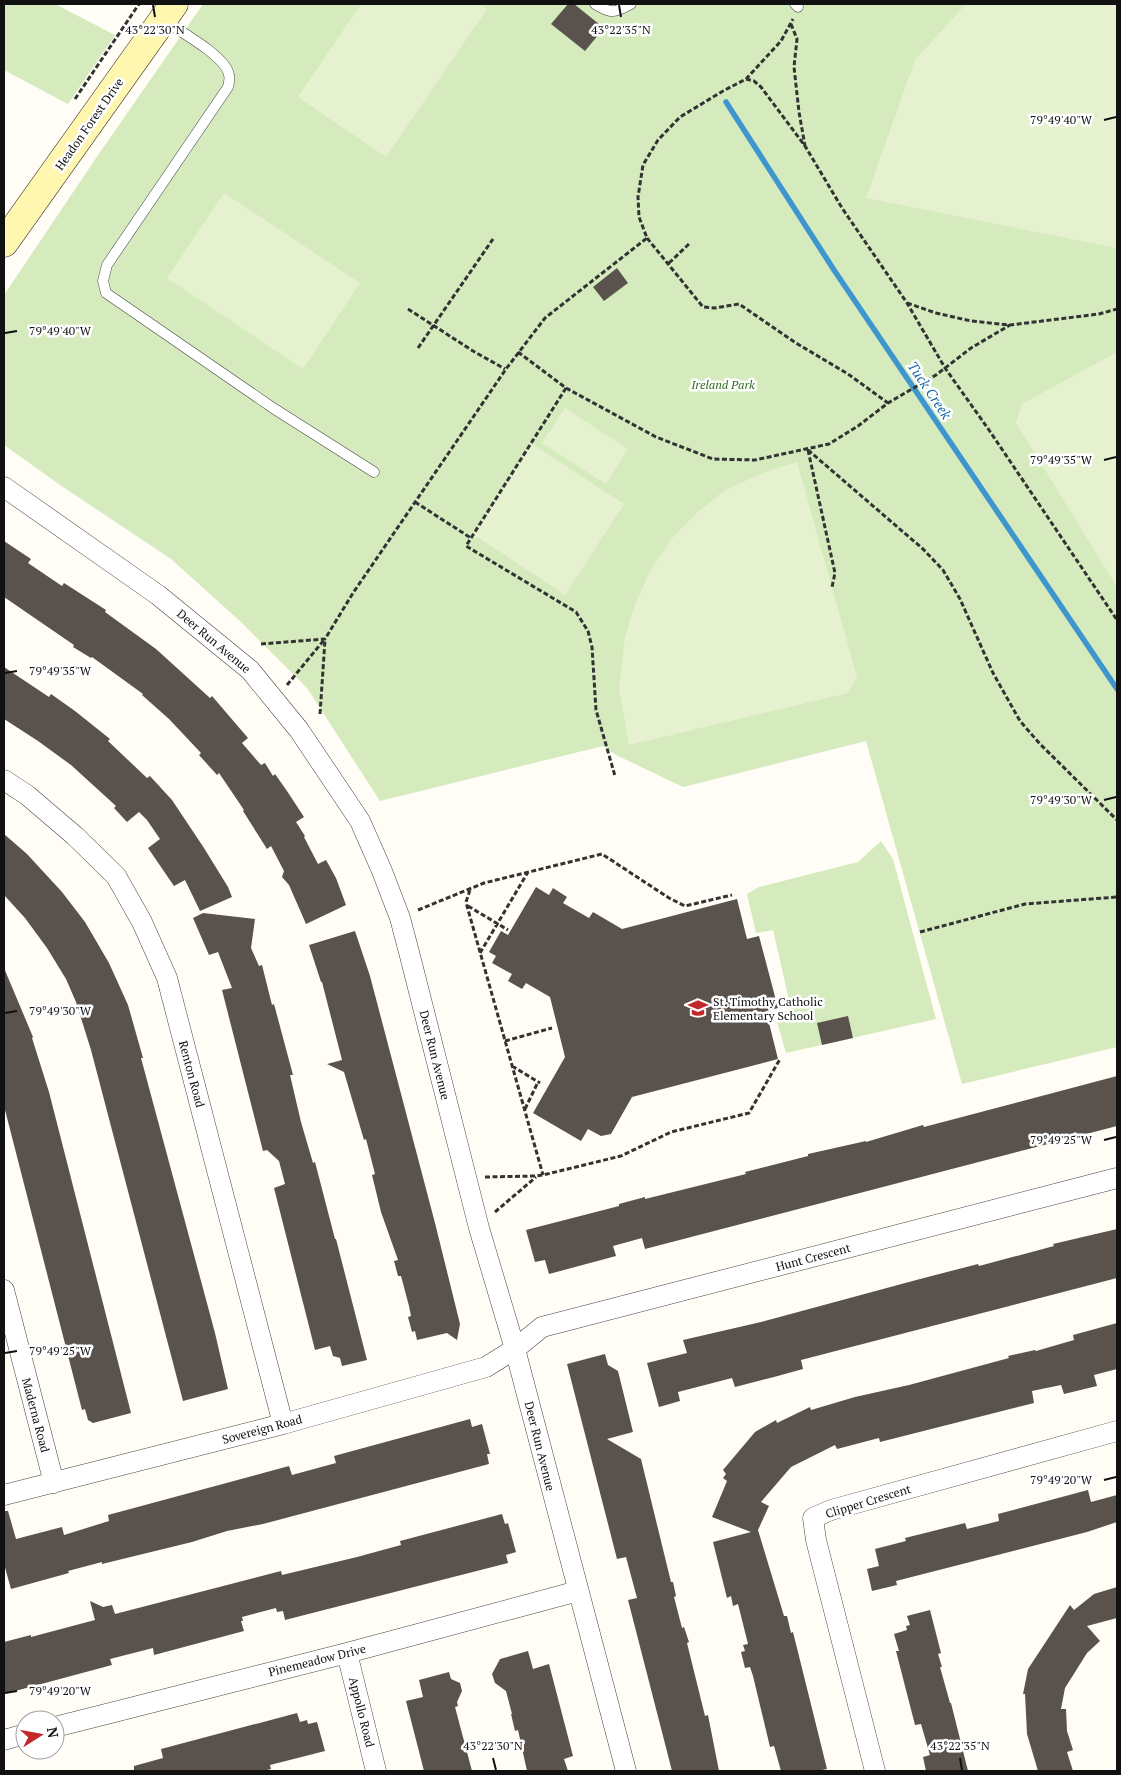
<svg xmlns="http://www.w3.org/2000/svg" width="1121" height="1775" viewBox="0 0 1121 1775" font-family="'PT Serif',serif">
<rect width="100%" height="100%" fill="#fffdf5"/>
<path fill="#d5ebbd" d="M4,4H55L115,35L68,104L4,70Z
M203,4H1117V1047L962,1084L866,741L683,787L616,755L603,746L380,801L307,688L241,622L171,559L60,485L4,445V295L96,158Z
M881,841L893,859L936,1019L786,1053L775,1015L791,1009L773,930L756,933L747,894L759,887L858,862Z"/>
<path fill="#e6f2cf" d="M361,4H480L487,9L386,157L298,97Z
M966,4H1117V248L866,198L915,60Z
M224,193L360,283L303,369L167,278Z
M1117,352V587L1016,423L1022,404Z
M565,408L628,449L606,484L542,443Z
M532,444L624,504L565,595L479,538H471Z
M797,462L857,677L848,693L629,745L619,688L625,637L634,607L650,571L673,537L698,512L725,490L768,471Z"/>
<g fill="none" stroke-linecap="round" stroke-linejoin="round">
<path stroke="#3f96cf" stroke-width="5.5" d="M726,102L834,270L1117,689"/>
</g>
<path fill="#5a524d" d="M568,4H574L604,28L585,51L551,24Z
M617,268L628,283L604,301L593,287Z
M4,541L31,559L28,563L62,586L64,583L106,610L105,612L156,649L210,698L212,696L248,738L242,743L261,765L265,763L273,776L275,774L287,791L304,817L296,822L305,836L304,837L318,864L326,860L336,878L346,905L306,924L289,885L282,877L284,871L271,846L267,849L243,811L244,810L219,773L217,775L199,755L201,753L169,719L142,695L143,694L92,657L91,658L73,647L74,645L4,597Z
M4,667L49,697L51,694L75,711L110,739L108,741L147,778L150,776L172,800L204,848L228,887L232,897L200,911L185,880L174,886L148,848L160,839L147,820L139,812L127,822L114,808L116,806L71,765L38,741L4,719Z
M4,834L27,854L62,892L85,922L109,963L128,1005L143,1058H141L215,1333L228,1389L183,1401L91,1050L76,1002L66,979L47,948L25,918L4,895Z
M536,887L549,895L553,888L567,897L563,903L589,918L593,912L622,929L737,899L747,939L759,936L778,1008L766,1011L778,1059L632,1097L611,1134L601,1136L588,1129L581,1141L533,1113L565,1057L550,997L526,983L522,989L508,981L512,974L492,963L496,956L489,952L501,931L508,935Z
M203,913L255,919L251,948L259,966L262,965L272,1005L274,1004L293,1075H290L301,1122L313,1163L315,1162L335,1239H336L367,1360L342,1366L340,1358L333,1356L330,1346L315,1350L274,1188L285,1184L279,1161L267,1150L263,1151L222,990L232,988L218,952L209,955L193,918Z
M355,931L370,976L435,1223L460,1324L457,1340L447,1333L417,1340L415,1331L412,1332L408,1317L411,1316L409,1306L401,1276H398L394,1261L398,1260L381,1212L372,1175L375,1174L366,1139L364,1140L344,1072L327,1064L342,1060L322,982H321L309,945Z
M4,968L33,1037L32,1038L49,1092L131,1413L93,1423L88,1420L85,1409L82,1410L4,1106Z
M848,1016L853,1038L822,1045L817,1023Z
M1117,1076V1126L645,1249L642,1238L613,1246L616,1256L549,1274L545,1260L535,1262L526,1230L619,1206V1204L645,1197V1199L746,1174L745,1172L808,1156V1154L866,1141V1142L923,1125L924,1127Z
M1117,1229V1278L801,1360L803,1369L774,1377L735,1387L732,1378L678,1392L680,1401L659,1407L647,1363L687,1353L683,1340L761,1322L920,1279L978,1264L979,1266L1054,1246L1053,1244Z
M1117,1323V1369L1094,1375L1097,1386L1064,1394L1061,1385L1032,1391L1034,1403L880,1442L879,1438L837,1449L835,1445L791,1467L761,1502L769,1506L758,1530L784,1616H787L791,1633L793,1632L827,1769L817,1771H781L774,1746L770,1747L753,1676L750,1667L745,1668L741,1652L745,1651L743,1645L748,1644L738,1604L733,1606L731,1596L727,1598L713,1542L751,1532L712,1517L727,1481L723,1478L726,1474L723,1470L755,1432L776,1420L777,1423L810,1407L811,1410L855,1397L909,1385L1009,1358L1008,1356L1035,1350L1036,1351L1074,1340L1073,1335Z
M605,1354L608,1365L618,1371L633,1432L607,1439L641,1459L671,1582H673L676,1596L674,1597L682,1628L684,1627L689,1642L687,1643L705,1716L708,1715L719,1771H672L628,1600L637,1598L626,1557L617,1559L567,1364Z
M470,1419L472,1427L482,1424L490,1454H487L489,1464L263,1524L227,1531L192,1542L102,1564V1562L68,1571L69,1573L11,1589L4,1564V1511H8L16,1539L62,1527L64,1535L109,1521L108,1515L289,1466L292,1475L336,1463L334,1456Z
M1088,1490L1091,1502L1117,1495V1522L1087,1532L896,1581L897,1585L872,1591L867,1569L879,1566L875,1549L906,1541L905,1538L965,1523L967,1529L999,1521L998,1514Z
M502,1514L505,1524L508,1523L516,1552L506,1555L508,1563L285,1620L283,1611L277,1612L276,1608L242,1617L243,1621H241L244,1631L154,1655L153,1648L110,1659L112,1665L4,1694V1642L31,1635V1637L95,1620L90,1601L103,1607L112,1605L115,1614L281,1571L282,1575L357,1557L401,1545L400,1541Z
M1117,1587V1618L1087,1626L1100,1641L1087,1653L1065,1688L1061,1709H1066L1067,1731L1073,1750L1067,1752L1073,1771H1038L1027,1734L1025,1694H1023L1028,1669L1070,1605L1074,1610L1094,1594Z
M930,1610L941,1653L938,1654L942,1667H940L950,1703H951L968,1771H926L923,1757L930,1755L921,1724L915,1725L896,1651H899L894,1634L907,1630L906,1626L910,1625L907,1616Z
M528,1651L533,1669L549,1664L573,1756L564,1759L568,1771H527L518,1730L515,1731L511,1714H512L506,1691L495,1683L492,1674L500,1659Z
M449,1672L451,1679L460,1683L462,1691L457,1702L458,1706L455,1707L472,1771H424L406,1701L423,1697L419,1680Z
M297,1713L300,1722L307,1720L308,1724L317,1722L325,1751L270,1765L271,1769L263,1771H134V1766L163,1758L161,1749Z"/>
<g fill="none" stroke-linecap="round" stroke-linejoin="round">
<defs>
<path id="lane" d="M595,4C611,14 615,13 631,4
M795,4L798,7
M163,20C179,31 226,56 229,75C230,78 229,83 228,87L107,265L103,281L106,293L273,408L374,472"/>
<path id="street" d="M4,487L158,595L250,670L299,730L360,821L382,871L400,918L410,956L479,1228L515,1349L626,1771
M4,780L27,795L75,836L116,876L142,922L167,978L283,1424
M4,1290L54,1483
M4,1495L283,1424L486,1367L515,1349L542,1327L1117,1178
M347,1653L376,1771
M55,1727L347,1653L578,1591
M4,1740L25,1734
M875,1771L816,1540L813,1518L831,1510L1117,1431"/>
<path id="secondary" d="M4,243L174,4"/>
</defs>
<use href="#lane" stroke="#444" stroke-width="11"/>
<use href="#street" stroke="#444" stroke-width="21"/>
<use href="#secondary" stroke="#333" stroke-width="29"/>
<path stroke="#333" stroke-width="3" stroke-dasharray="5 2.5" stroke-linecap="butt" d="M791,24L797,39L794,67L799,112L805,146
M746,79L754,81L761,87L805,146L842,208L907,303L945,368L989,430L1117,620
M75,99L139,4
M647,238L703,307L715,308L739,304L796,343L848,374L888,403
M669,263L690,243
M907,303L936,313L971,321L1010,325L1099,314L1117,309
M408,309L473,351L505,369
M418,348L493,239
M518,352L566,388L656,437L713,459L755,460L829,444L858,426L888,403L936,375L971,348L1010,325
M566,388L466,546L576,612L588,631L592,647L596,710L615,776
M808,450L923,549L943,570L960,599L993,673L1020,721L1040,744L1117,820
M808,450L835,573L832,587
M415,502L471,538
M261,644L325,639L353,593L506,369L545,318L647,238L639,217L638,197L643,165L658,140L680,117L723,91L746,79L781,41L793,19
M287,685L324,640
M320,714L325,640
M470,890L466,902L467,906L543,1175
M468,906L508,930
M418,910L484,883L602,854L669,898L685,906L732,895
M920,932L1025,904L1117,897
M480,953L528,872
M505,1041L552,1028
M512,1066L540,1083
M525,1109L538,1082
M485,1177L536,1176L543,1175L621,1156L671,1132L749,1113L780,1059
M495,1212L536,1177"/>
<use href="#lane" stroke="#fff" stroke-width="10"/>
<use href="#street" stroke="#fff" stroke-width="20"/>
<use href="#secondary" stroke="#fff6b0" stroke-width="28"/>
</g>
<path fill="none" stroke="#111" stroke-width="2" d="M153,5L155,17M619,5L621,17M1104,120L1116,117M5,333L17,331M1104,460L1116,457M5,673L17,671M1104,800L1116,797M5,1013L17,1011M1104,1140L1116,1137M5,1353L17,1351M1104,1480L1116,1477M5,1693L17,1691M493,1758L496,1770M960,1758L962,1770"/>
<defs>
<symbol id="school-bare" viewBox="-9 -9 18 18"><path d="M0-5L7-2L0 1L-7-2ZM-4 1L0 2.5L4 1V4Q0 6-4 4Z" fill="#c4262e" stroke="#fff" stroke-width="2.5" paint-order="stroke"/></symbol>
</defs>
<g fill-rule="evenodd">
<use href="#school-bare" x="684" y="994" width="28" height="28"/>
</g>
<g text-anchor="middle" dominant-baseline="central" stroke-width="5" stroke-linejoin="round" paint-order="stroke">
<g font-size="12" fill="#111" stroke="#fff">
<text transform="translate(89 124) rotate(-55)">Headon Forest Drive</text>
<text transform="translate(214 641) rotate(40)">Deer Run Avenue</text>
<text transform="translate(435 1055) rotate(76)">Deer Run Avenue</text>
<text transform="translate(192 1074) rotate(75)">Renton Road</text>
<text transform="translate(813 1257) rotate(-15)">Hunt Crescent</text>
<text transform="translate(36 1415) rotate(75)">Maderna Road</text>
<text transform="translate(262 1429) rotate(-15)">Sovereign Road</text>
<text transform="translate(540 1446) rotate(76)">Deer Run Avenue</text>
<text transform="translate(868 1501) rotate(-17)">Clipper Crescent</text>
<text transform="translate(317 1660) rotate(-14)">Pinemeadow Drive</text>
<text transform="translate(362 1712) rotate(76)">Appollo Road</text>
</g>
<g font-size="12" font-style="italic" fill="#2f6b1f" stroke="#fff">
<text x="723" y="384">Ireland Park</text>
</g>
<g font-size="12" fill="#111" stroke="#fff" text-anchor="start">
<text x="713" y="1001">St. Timothy Catholic<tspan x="713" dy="14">Elementary School</tspan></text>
</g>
<g font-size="14" font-style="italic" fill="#1768a6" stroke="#fff">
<text transform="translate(930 390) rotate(56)">Tuck Creek</text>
</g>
</g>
<g font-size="12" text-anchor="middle" fill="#111" stroke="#fff" stroke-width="5" stroke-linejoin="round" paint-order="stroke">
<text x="155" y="34">43°22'30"N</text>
<text x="621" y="34">43°22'35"N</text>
<text x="1061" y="124">79°49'40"W</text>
<text x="60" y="335">79°49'40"W</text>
<text x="1061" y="464">79°49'35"W</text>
<text x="60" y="675">79°49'35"W</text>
<text x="1061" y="804">79°49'30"W</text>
<text x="60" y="1015">79°49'30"W</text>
<text x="1061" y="1144">79°49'25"W</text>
<text x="60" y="1355">79°49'25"W</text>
<text x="1061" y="1484">79°49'20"W</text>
<text x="60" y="1695">79°49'20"W</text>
<text x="493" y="1750">43°22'30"N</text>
<text x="960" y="1750">43°22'35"N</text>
</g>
<rect width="1121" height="1775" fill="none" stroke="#111111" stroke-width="10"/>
<g transform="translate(40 1735) rotate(79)"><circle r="24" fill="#ffffff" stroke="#a0a0a0"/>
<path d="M0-4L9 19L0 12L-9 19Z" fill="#c4262e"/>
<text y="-8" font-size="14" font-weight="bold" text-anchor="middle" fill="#111111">N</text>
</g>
</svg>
